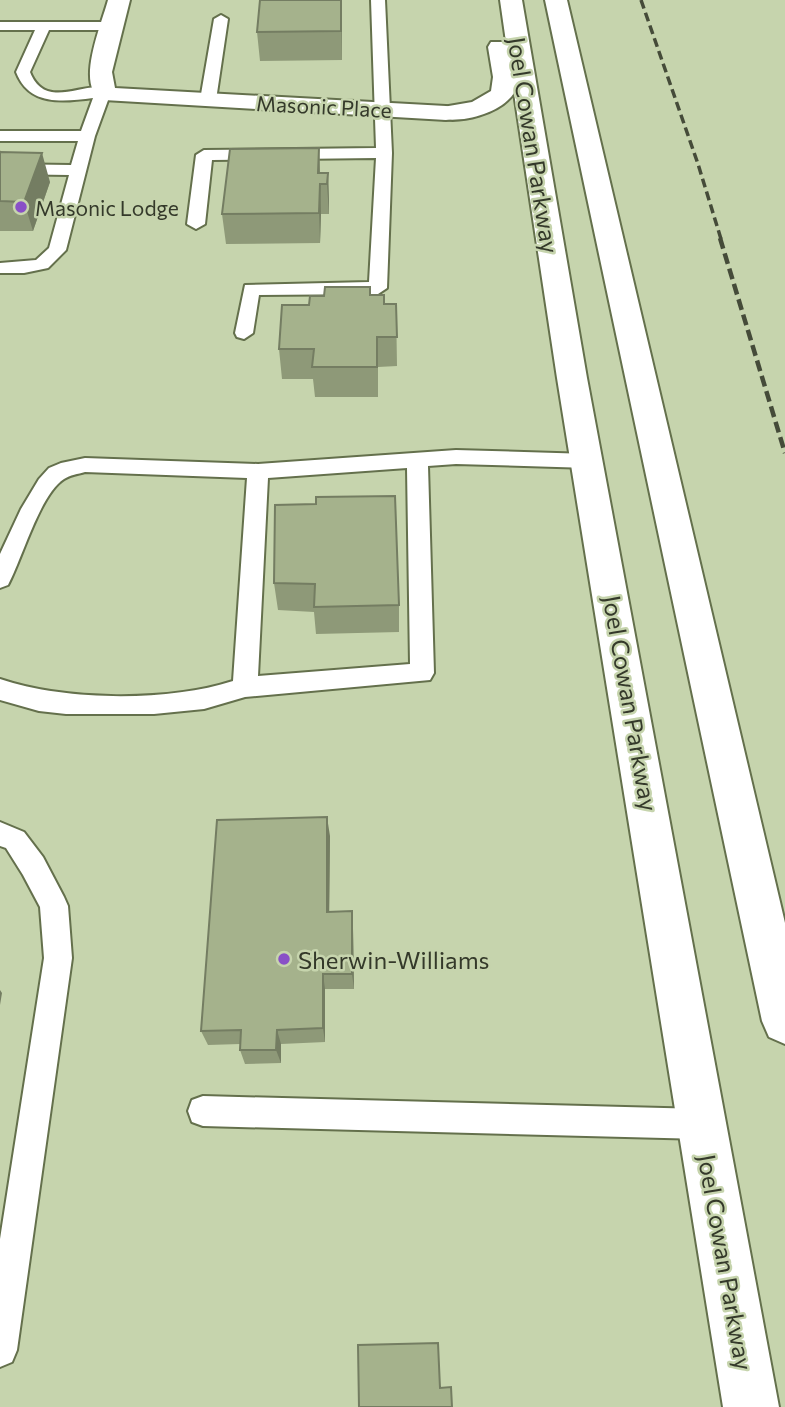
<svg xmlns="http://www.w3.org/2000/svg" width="785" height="1407" viewBox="0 0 785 1407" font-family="Commissioner,sans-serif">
<rect width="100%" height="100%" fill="#c6d4ad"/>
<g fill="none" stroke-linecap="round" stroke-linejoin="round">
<defs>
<path id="lane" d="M371,0H385L392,153L387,288L378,294L259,295L253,333L244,339L237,337L235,333L245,285L369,282L376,158L212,160L205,224L196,229L187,224L196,155L204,150L376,148Z
M221,15L228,19L216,100L208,105L200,100L214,19Z
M0,22H115L122,26L115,30H49L30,72C47,115 91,74 111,92L95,136L66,250L48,268L24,273H0V263L36,260L49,248L69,175L0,174V164L71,165L78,141H0V131H81L93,98C62,102 29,106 16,72L35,30H0Z
M456,450L589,454L596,456L599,461L596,466L589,468L456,464L428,466L434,673L430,680L245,697L204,709L154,714H66L39,711L0,700V679C65,701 168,702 233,681L247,478L85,472C78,474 70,475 64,479C40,494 22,559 8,585L0,588V554L21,509L39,479L49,468L61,463L85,458L258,464ZM407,468L410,664L258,676L268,478Z
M0,822L24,832L43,857L64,897L68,906L72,958L17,1350L12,1362L0,1367V1239L44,958L40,907L23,875L6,848L0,846Z
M203,1096L703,1109L714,1113L718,1124L714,1135L703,1139L203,1126L192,1122L188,1111L192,1100Z"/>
<path id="street" d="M108,0H130L112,72L115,88L446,106L455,108L458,113L455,118L446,120L104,100C73,90 102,23 108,0Z"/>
<path id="primary" d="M500,0H522L587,378L779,1407H723L557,378L514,93C500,114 461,124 437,118L434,113L437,108L472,102L491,91L493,77L488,47L491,42H506Z
M545,0H567L785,923V1044L769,1037L762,1021Z"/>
</defs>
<use href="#lane" stroke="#64704c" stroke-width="4"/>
<use href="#street" stroke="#64704c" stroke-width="4"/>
<use href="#primary" stroke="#64704c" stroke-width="4"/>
<use href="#lane" fill="#fff" fill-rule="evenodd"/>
<use href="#street" fill="#fff" fill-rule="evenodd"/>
<use href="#primary" fill="#fff" fill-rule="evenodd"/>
<path stroke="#454b39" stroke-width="3.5" stroke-dasharray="9 4.5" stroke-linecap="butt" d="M641,0L698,164L721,239"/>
<path stroke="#454b39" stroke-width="4.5" stroke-dasharray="11 5" stroke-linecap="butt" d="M720,238L785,453"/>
</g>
<path fill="#8e9978" d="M342,0V60L260,61L257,32Z
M319,148L320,173H328L329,202V214H321L320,243L226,244L222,214Z
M0,150L1,152L50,182L33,231H0Z
M370,295L384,304H396L397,366L378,367V397H315L313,379H282L279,349L309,305Z
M275,505L399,605V632L316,634L314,612L278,610L274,583Z
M330,836L329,912L352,911L353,929L354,989H325V1042L281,1044V1063L245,1064L240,1050V1044L208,1045L201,1031Z"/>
<path fill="#747d62" d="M341,0H342V60Z
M319,148L321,214L320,243L318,173Z
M42,153L50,182L33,231L24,202Z
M328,173L329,202V214L327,184Z
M327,817L330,836L329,929L327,912Z
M352,911L353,929L354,989L352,974Z
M323,974L325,989V1042L323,1028Z
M0,990L2,993L0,1005Z
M277,1030L281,1044V1063L276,1050Z"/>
<path fill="#a5b28c" stroke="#747d62" stroke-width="2" d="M260,0H341V31L257,32Z
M319,148L318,173H328L327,184H320L319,213L222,214L230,149Z
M0,152L42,153L24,202L0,201Z
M325,287H370V295H384V304H396L397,337H377V367H312L314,349H279L282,305H309L310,296H324Z
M395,496L399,605L314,607L315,584L274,583L275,505L316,504V497Z
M327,817V912L352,911V974H323V1028L277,1030L276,1050H240L241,1030L201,1031L217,820Z
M438,1343L440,1388L451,1387L452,1407H359L358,1345Z"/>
<g fill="#8950c7" stroke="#c6d4ad" stroke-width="2.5">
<circle cx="21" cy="207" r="7"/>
<circle cx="284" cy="959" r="7"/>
</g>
<g text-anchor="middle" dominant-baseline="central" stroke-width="5" stroke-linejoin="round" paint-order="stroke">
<g font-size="21" fill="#34392a" stroke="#c6d4ad">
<text transform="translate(324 106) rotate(3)">Masonic Place</text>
</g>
<g font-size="21" fill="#34392a" stroke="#c6d4ad" text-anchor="start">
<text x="35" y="207">Masonic Lodge</text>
</g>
<g font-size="24" fill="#34392a" stroke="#c6d4ad">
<text transform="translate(534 145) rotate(81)">Joel Cowan Parkway</text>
<text transform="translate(631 703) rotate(80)">Joel Cowan Parkway</text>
<text transform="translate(726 1262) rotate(80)">Joel Cowan Parkway</text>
</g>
<g font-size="24" fill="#34392a" stroke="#c6d4ad" text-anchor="start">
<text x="298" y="959">Sherwin-Williams</text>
</g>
</g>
</svg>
